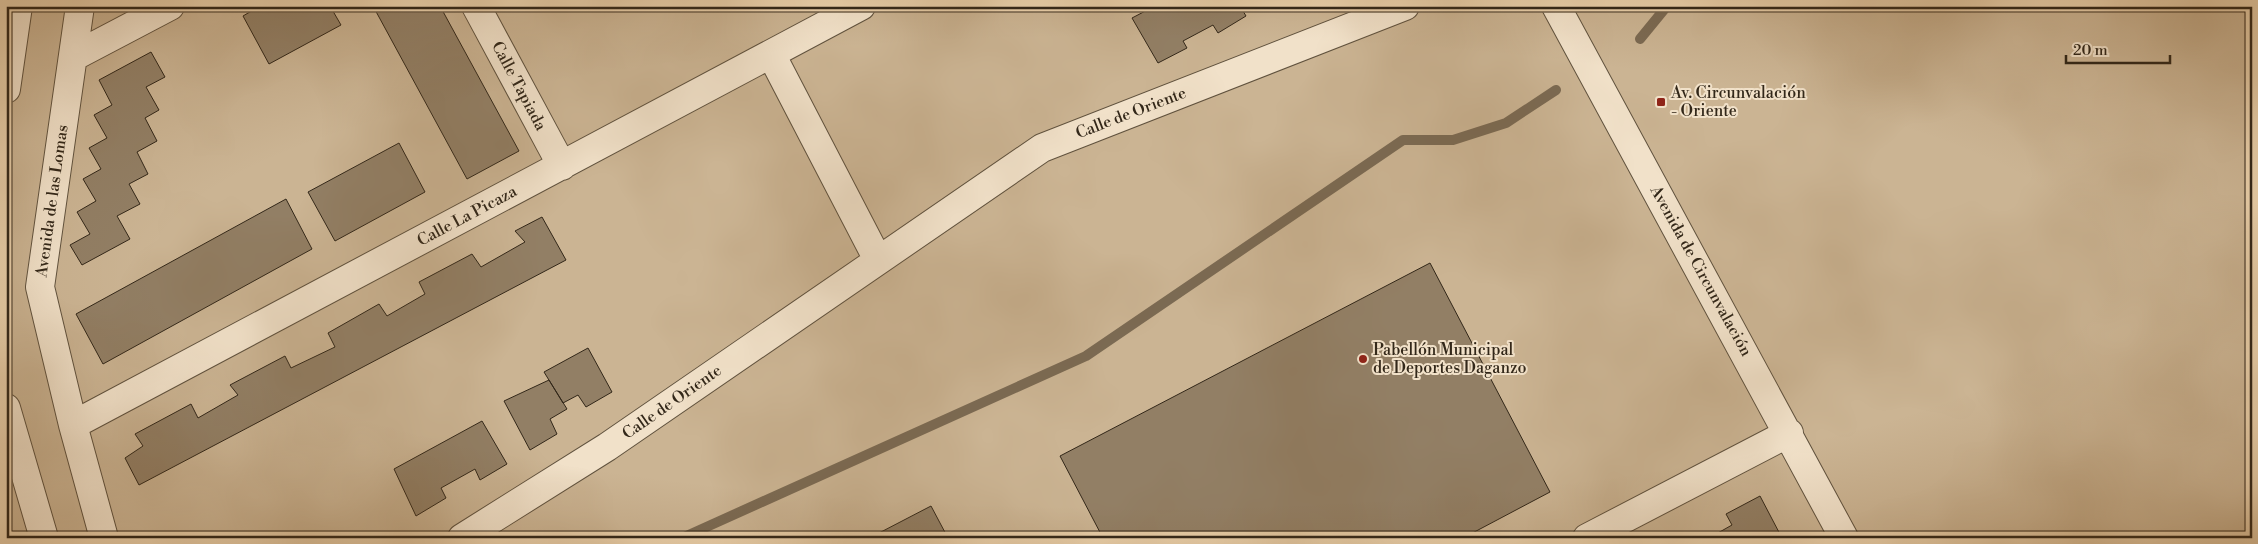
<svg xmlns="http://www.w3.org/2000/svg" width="2258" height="544" viewBox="0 0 2258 544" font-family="'Libre Bodoni',serif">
<rect width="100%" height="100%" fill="#ead1ac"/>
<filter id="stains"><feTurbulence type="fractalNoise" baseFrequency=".004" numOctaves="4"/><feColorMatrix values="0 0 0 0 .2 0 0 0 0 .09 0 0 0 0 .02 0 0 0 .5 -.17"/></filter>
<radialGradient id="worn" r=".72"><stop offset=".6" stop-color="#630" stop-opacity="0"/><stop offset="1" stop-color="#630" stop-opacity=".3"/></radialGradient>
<path fill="#cbb493" stroke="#7e6e56" d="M6,6H2252V538H6Z"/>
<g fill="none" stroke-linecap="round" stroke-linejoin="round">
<path stroke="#7b6a53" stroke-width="10" d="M1640,39L1667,6
M682,538L1086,356L1403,140H1453L1506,123L1556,90"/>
</g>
<path fill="#927f65" stroke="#322719" d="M260,6H330L341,25L269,64L243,16Z
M373,6H440L519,151L467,179Z
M1155,6H1240L1246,16L1218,33L1213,25L1183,41L1187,48L1158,63L1132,18Z
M151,52L165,77L146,87L159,110L145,118L157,141L137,152L148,174L129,184L140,204L117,216L130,239L82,265L70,245L90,234L77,212L96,201L83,179L101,169L89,148L107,138L94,115L112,105L99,80Z
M399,143L425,192L335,241L308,192Z
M286,199L312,249L103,364L76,314Z
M542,217L566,260L139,485L125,458L143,446L135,434L191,404L198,418L238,395L230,385L285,356L291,368L335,347L328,333L379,304L387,316L425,294L419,282L472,254L481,267L525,242L515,231Z
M1430,263L1550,492L1463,538H1103L1060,456Z
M588,348L612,392L586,407L578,395L563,403L544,372Z
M549,380L567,409L550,419L557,434L530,450L504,401Z
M482,421L507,464L480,480L475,469L441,488L446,498L416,516L394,469Z
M1760,496L1782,538H1709L1732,525L1726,514Z
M931,506L948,538H882L879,533Z"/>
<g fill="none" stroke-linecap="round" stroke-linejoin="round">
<defs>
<path id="minor" d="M80,6L40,287L73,425L104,538
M476,6L562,166
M1556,6L1844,538
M771,54L878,260
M73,57L170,6
M6,89L18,6
M6,408L44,538
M73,425L861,6
M462,538L607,447L1042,148L1405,6
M1587,538L1789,433"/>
</defs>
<use href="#minor" stroke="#60523e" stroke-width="30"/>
<use href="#minor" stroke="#f1e1c9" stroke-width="28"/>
</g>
<g fill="#8f2418" stroke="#f1e1c9" stroke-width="2">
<rect x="1656" y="97" width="10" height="10" rx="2.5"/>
<circle cx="1363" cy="359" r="5"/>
</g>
<g text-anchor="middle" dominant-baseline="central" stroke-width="4" stroke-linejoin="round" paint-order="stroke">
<g font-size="16" fill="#322719" stroke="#f1e1c9">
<text transform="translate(519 86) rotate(62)">Calle Tapiada</text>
<text transform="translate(1131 113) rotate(-21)">Calle de Oriente</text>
<text transform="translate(52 201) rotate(-82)">Avenida de las Lomas</text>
<text transform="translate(467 216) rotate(-28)">Calle La Picaza</text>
<text transform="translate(1701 271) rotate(61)">Avenida de Circunvalación</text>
<text transform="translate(672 402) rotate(-35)">Calle de Oriente</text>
</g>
<g font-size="16" fill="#322719" stroke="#f1e1c9" text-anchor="start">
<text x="1671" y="93">Av. Circunvalación<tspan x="1671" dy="18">- Oriente</tspan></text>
<text x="1373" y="350">Pabellón Municipal<tspan x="1373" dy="18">de Deportes Daganzo</tspan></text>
</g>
</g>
<rect width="2258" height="544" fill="none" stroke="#ead1ac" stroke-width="25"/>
<rect x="8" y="8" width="2243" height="529" fill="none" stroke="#322719" stroke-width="2.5"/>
<rect x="12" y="12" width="2233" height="519" fill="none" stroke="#322719"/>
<path d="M2066 55v8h104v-8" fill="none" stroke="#322719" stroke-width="2.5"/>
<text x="2073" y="55" font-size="15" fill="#322719" stroke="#f1e1c9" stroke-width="4" paint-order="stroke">20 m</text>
<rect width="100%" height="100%" filter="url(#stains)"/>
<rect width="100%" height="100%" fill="url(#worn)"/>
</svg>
